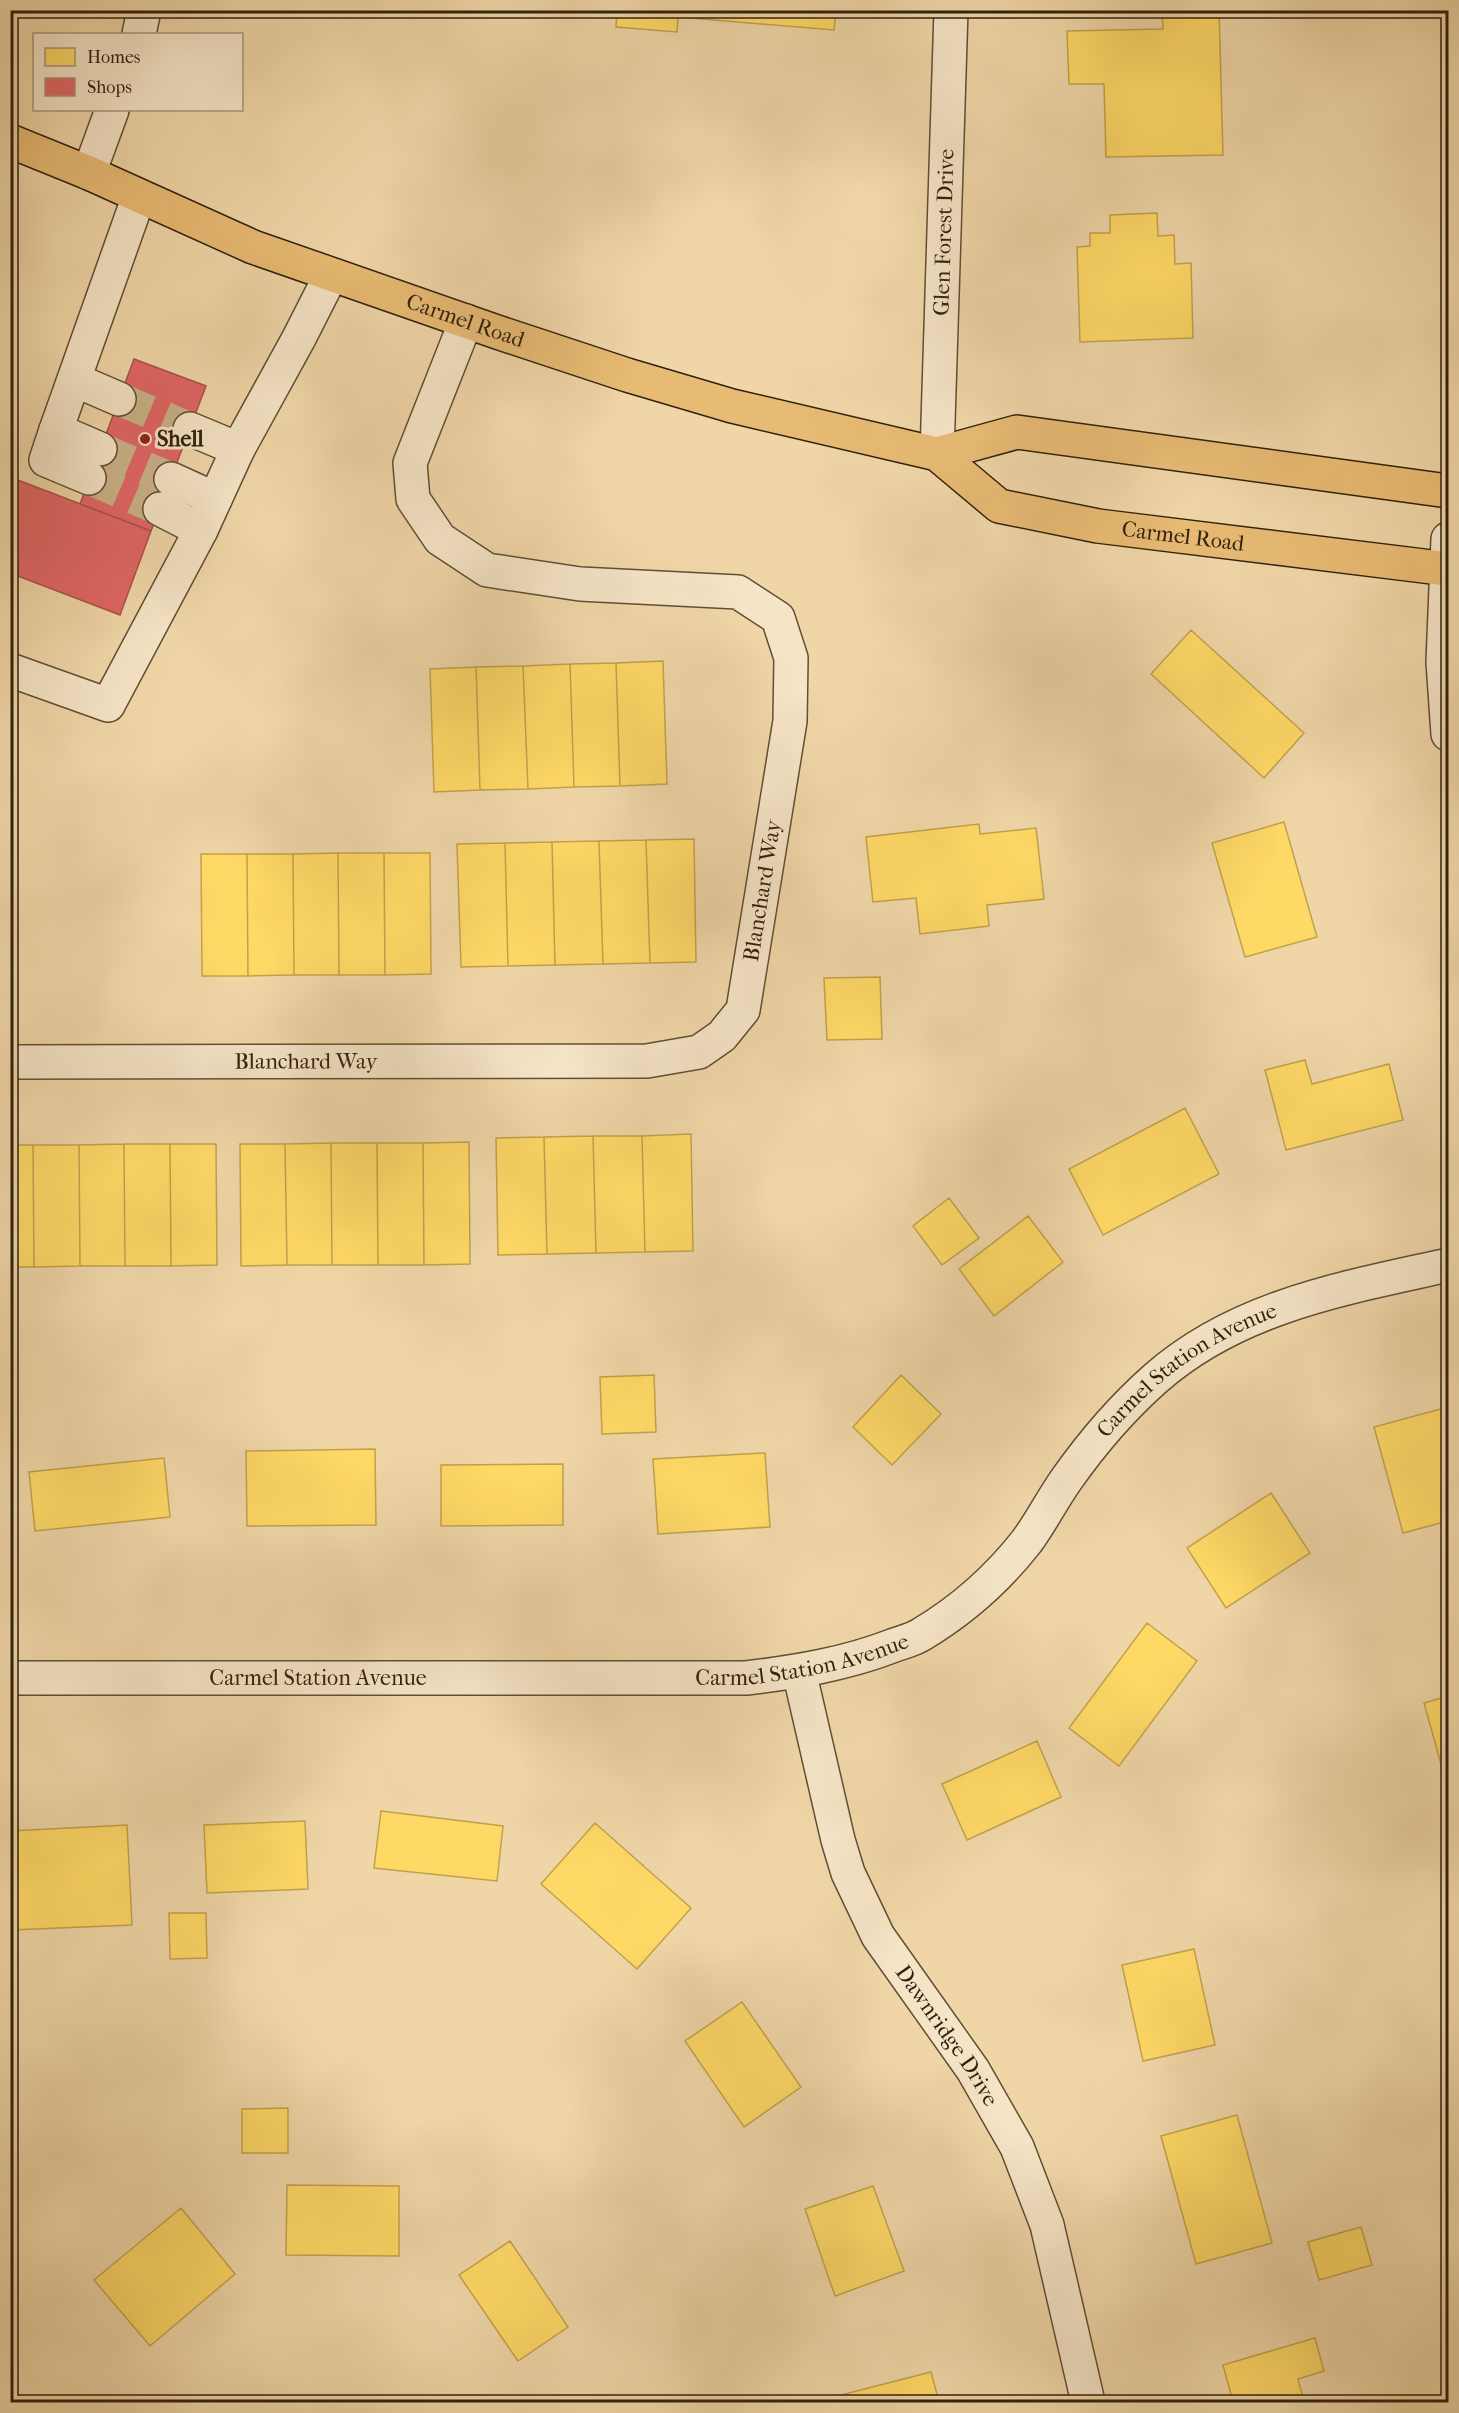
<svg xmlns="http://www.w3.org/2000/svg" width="1459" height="2413" viewBox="0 0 1459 2413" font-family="'IM FELL French Canon',serif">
<rect width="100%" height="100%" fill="#f0d6a7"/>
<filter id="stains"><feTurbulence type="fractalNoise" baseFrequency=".00333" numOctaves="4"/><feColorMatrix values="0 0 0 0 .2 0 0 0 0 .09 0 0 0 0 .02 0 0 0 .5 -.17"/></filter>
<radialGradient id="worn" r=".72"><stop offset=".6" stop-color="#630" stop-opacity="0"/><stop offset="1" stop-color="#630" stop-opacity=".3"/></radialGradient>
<path fill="#ffd966" stroke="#c1a24c" stroke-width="1.5" d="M423,10H511V16L423,14Z
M617,10H836L834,30L678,17L677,32L616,27Z
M1162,10H1219L1223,155L1106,157L1104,84H1069L1067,31L1163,29Z
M1157,213L1158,236L1174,235L1175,264L1191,263L1193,338L1080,342L1077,247L1090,246V233H1110V215Z
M1191,630L1304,733L1264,778L1151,674Z
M663,661L667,784L620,786L616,663Z
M616,663L620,786L574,787L570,664Z
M570,664L574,787L528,789L523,666Z
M523,666L528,789L480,790L476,667Z
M476,667L480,790L434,792L430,669Z
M1284,822L1317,937L1245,957L1212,843Z
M979,824L980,834L1036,828L1044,899L987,905L989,926L920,934L916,898L873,902L866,837Z
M694,839L696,962L650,963L646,840Z
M646,840L650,963L603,964L599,841Z
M599,841L603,964L555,965L552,842Z
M552,842L555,965L508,966L505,843Z
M505,843L508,966L461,967L457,844Z
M338,853H384L385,975H339Z
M338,853L339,975H294L293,854Z
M384,853H430L431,974L385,975Z
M201,854H247L248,976H202Z
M247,854H293L294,975L248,976Z
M880,977L882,1039L827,1040L824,978Z
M1305,1060L1312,1084L1389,1064L1403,1120L1286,1150L1265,1070Z
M1185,1108L1219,1174L1103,1235L1069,1169Z
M691,1134L693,1251L645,1252L642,1136Z
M593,1136H642L645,1252L596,1253Z
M593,1136L596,1253L547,1254L544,1137Z
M544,1137L547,1254L498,1255L496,1138Z
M469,1142L470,1264L424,1265L423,1143Z
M331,1143H377L378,1265H332Z
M331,1143L332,1265H287L285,1144Z
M377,1143H423L424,1265H378Z
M124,1144H170L171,1266H125Z
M124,1144L125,1266H80L79,1145Z
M170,1144H216L217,1265L171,1266Z
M240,1144H285L287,1265L241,1266Z
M10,1145H33L34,1267H10Z
M33,1145H79L80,1266L34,1267Z
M949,1198L979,1238L942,1265L913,1226Z
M1028,1216L1063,1262L994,1316L959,1269Z
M654,1375L656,1432L602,1434L600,1377Z
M901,1375L941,1414L892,1465L853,1427Z
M1448,1407V1521L1403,1533L1374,1427Z
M375,1449L376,1525L247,1526L246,1451Z
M765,1453L770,1527L658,1534L653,1459Z
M164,1458L170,1517L35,1531L29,1472Z
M563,1464V1525L441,1526V1465Z
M1271,1493L1310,1553L1226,1608L1187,1548Z
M1147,1623L1197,1661L1119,1766L1069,1728Z
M1448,1696V1789L1424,1703Z
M1037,1741L1061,1797L967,1840L942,1784Z
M381,1811L503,1826L497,1881L374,1868Z
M305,1821L308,1889L207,1893L204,1825Z
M595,1823L691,1908L637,1969L541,1884Z
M127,1825L132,1925L11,1930L10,1831Z
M169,1913H206L207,1958L170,1959Z
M1194,1949L1215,2045L1143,2061L1122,1965Z
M742,2002L801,2087L744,2127L685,2041Z
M288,2108V2153H242V2109Z
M1237,2115L1272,2243L1196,2264L1161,2136Z
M287,2185L399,2186V2256L286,2255Z
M873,2186L904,2271L835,2296L805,2209Z
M181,2208L235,2274L150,2346L94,2280Z
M1361,2227L1372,2265L1319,2280L1308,2242Z
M510,2241L568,2327L518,2361L459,2275Z
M1315,2338L1324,2371L1298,2379L1304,2402H1233L1223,2365Z
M931,2372L939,2402H839L837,2396Z"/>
<path fill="#e06666" stroke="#ab514c" stroke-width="1.5" d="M134,359L206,386L151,531L80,504Z
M10,477L151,531L120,615L10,573Z"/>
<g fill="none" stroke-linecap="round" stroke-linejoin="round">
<path stroke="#cab289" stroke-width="33" stroke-dasharray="33 16" stroke-linecap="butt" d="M119,399L190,429
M100,449L171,479
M89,478L160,509"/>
<defs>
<g id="minor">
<path d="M139,34L144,10"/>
<path d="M89,173L112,110"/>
<path d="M75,380L119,399"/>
<path d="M190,429L238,449"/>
<path d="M56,430L46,460L89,478"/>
<path d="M100,449L56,430L139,196"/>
<path id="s1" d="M937,454L951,10"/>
<path d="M171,479L215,499"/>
<path d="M160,509L201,530"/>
<path d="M1448,539L1443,662L1448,734"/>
<path d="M10,670L108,705L201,530L238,449L299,338L331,275"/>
<path id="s2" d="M10,1062L647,1061L699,1052L722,1036L743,1010L790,721L791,658L778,618L738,592L580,584L487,570L440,539L413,499L410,463L466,321"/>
<path id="s3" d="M799,1671L838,1840L848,1873L878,1936L973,2070L1017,2147L1047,2225L1088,2402"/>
<path id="s4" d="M10,1678H746C797,1672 845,1664 892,1646C902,1642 913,1640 922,1634C962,1610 998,1578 1027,1541C1041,1522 1052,1500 1066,1480C1092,1443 1122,1408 1156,1378C1238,1306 1345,1288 1448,1265"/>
</g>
<g id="major">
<path id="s5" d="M10,141L89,173L253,247L497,332L627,375L732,406L937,454L999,506L1098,526L1448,569"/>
<path d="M937,454L1017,432L1448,491"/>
</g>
</defs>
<use href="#minor" stroke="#604e35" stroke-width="36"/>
<use href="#major" stroke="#30210f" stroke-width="36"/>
<use href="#minor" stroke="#f5e4c6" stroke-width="33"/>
<use href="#major" stroke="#e8bb74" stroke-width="33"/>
</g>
<circle fill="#8f2418" stroke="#f5e4c6" stroke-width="2" cx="145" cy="439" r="6"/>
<g text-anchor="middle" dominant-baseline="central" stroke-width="6" stroke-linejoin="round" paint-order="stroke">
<g font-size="22" fill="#30210f" stroke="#f5e4c6">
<text stroke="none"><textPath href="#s1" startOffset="222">Glen Forest Drive</textPath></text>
<text stroke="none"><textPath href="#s5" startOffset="490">Carmel Road</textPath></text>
<text stroke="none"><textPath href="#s5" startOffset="1248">Carmel Road</textPath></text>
<text stroke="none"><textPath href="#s2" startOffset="872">Blanchard Way</textPath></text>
<text stroke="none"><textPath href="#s2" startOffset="296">Blanchard Way</textPath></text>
<text stroke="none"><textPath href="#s4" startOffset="1298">Carmel Station Avenue</textPath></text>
<text stroke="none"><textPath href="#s4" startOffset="794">Carmel Station Avenue</textPath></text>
<text stroke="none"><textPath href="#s4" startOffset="308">Carmel Station Avenue</textPath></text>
<text stroke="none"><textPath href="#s3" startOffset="399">Dawnridge Drive</textPath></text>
</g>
<g font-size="22" font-weight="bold" fill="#30210f" stroke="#f5e4c6" text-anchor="start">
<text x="157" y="439">Shell</text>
</g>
</g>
<rect width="1459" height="2413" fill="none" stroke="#f0d6a7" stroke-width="36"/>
<rect x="12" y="12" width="1435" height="2389" fill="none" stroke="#30210f" stroke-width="3"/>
<rect x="18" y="18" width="1423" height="2377" fill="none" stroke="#30210f" stroke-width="1.5"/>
<rect x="33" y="33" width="210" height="78" fill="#f5e4c6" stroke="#a6967d" stroke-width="1.5"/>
<rect x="45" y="48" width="30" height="18" fill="#ffd966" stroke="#a6967d" stroke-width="1.5"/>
<text x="87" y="63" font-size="18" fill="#30210f">Homes</text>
<rect x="45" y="78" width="30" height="18" fill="#e06666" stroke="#a6967d" stroke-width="1.5"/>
<text x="87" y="93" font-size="18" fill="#30210f">Shops</text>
<rect width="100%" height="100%" filter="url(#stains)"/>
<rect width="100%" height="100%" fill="url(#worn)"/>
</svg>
